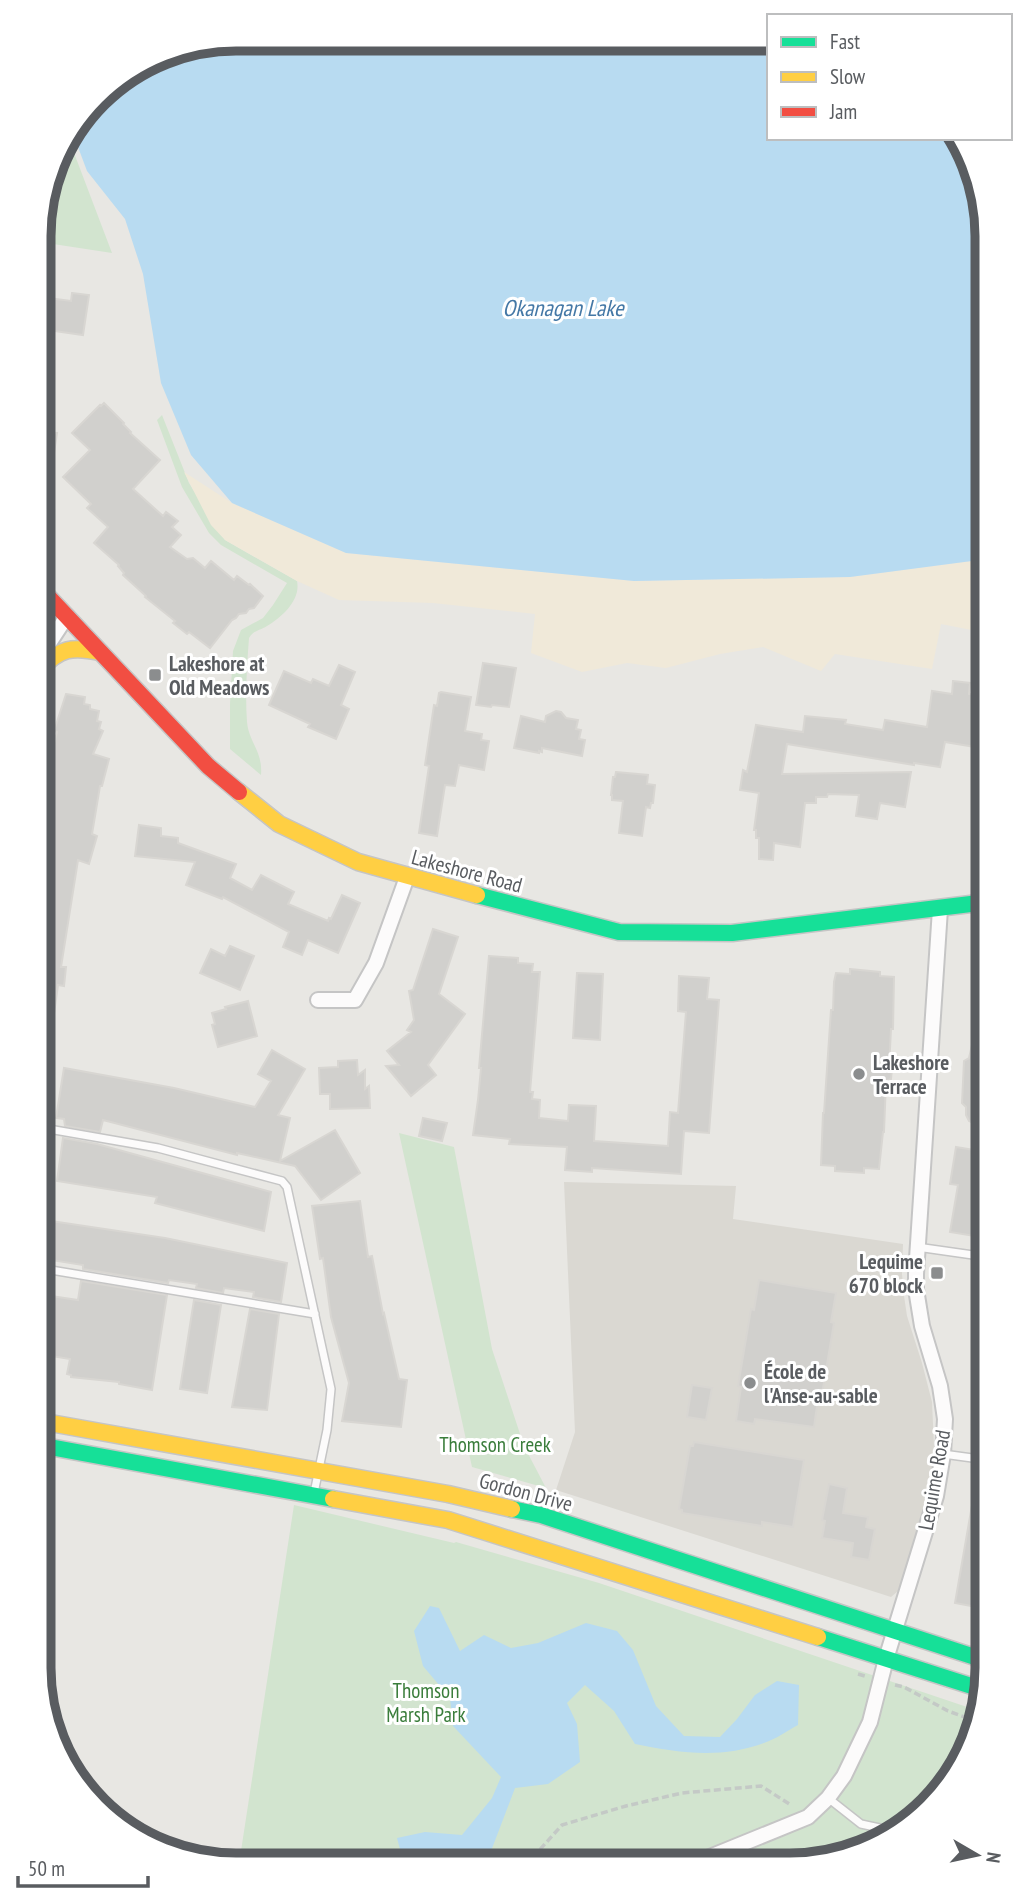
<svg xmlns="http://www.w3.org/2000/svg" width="1026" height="1904" viewBox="0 0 1026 1904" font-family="'PT Sans Narrow',sans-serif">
<rect width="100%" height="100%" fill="#e8e7e3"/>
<path fill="#dad8d2" d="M564,1182L736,1186L733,1219L903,1244L902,1274L904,1296L907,1316L922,1363L932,1402L934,1446L932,1478L927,1503L898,1591L891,1597L556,1490L575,1432Z"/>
<path fill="#d2e4cf" d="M68,137L112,253L40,242V210L59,148Z
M162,415L189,483L225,540L297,581C301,600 282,617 267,626C259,631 254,630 249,638C247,665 245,695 247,722C249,743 263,751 261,775L230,749V704L233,651L241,630L263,618L273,605L287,583L221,545L209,533L182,487L157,420Z
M399,1133L454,1147L492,1349L524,1446L546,1488L472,1467Z
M294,1505L454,1543L456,1542L599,1583L976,1710L947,1788L854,1855L790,1865L239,1864Z"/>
<path fill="#f0e9d9" d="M184,472L232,503L346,553L634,581L850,577L987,559V633L941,624L932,669L835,654L821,671L763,647L720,654L666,668L627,663L582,672L531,653L535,614L433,603L339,600L297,581L225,540L211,525Z"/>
<path fill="#b8dbf1" d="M236,39L769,42V138H954L977,172L987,236V559L850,577L634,581L346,553L232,503L191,455L161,383L143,274L125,219L87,171L72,131L105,88L161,53Z
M430,1606L439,1608L460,1651L484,1635L511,1648L538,1643L586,1623L617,1631L633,1650L656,1706L684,1736L720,1737L737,1719L755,1695L777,1681L799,1685L798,1725C787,1731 776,1739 764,1743C721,1759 679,1753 635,1744L614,1711L585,1685L567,1703L577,1724L580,1762L548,1784L515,1788L491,1851L476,1865L404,1864L397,1838L425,1832L462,1835L492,1798L501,1777L453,1726L450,1698L423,1666L414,1631Z"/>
<path fill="#d1d0cd" stroke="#d8d6d2" stroke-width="2" d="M72,293L89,295L83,335L40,329V297L71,301Z
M104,403L124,423L123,424L131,432L130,433L160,460L133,489L163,516L166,512L178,521L172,527L181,535L170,547L187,559L193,558L205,568L211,561L234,580L237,576L249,585L250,584L263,596L254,608L249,609L246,613L239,614L236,618L232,620L210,648L189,632L187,634L173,623L175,621L145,597L146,596L123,575L124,573L118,566L119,565L94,543L108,527L87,508L91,504L63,477L90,450L72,433L100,405L101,406Z
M40,432L57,433L52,466L40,454Z
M483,663L516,668L509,707L492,705L491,707L476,705Z
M339,665L355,672L341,705L349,709L336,739L308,727L310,724L269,705L284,671L311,683L313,679L329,686Z
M953,681L970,683L969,694L987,697V749L945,742L940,767L914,763V765L787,744L782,774L911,772L905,807L880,803L877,819L856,816L859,795L828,794L827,797H816V803H805L800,847L774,843L773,860L759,859V838H756V830H754L759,793L740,790L743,770L747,772L756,725L803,732L805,716L846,720L845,724L883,730L885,720L927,727L932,691L952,694Z
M441,692L471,697L465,731L482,734L481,740L489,741L484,770L459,765L455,786L445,785L437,836L419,833L429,766L425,765L434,705L437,706L439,693Z
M66,694L85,697L84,704L90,705V709L99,711L97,721L101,722L99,729L103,731L93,754L109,759L102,786H100L92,834L97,836L89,864L78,860L61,967H66L64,986L58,985L47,1063H39V944L48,878L39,877V803L52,772L47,770L57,732L54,731Z
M556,711L561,712L566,718L578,720L576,729L581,730L579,739L585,740L582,756L542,748V752L539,751V753L514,748L521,716L545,722L546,716Z
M616,772L648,775L647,784L655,785L653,803H651L650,808L646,807L642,836L619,833L623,801L612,800V795H611L613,777H615Z
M139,825L161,828V836L178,838V843L236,864L230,878L252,890L261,875L294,892L288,904L328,921L329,918L331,919L342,895L360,903L338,953L308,940L302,955L283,947L289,932L223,897L222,899L186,885L195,862L135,856Z
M433,929L458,937L439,994L465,1014L428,1065L436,1075L411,1096L386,1066L399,1065L387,1051L411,1032L407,1030L414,1020L409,991L413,990Z
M230,946L254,956L240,990L200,973L211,949L225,956Z
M489,956L518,958V963L533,964L532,972H540L530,1092H533L532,1099L540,1100L539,1118L568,1121L569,1105L596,1106L594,1141L668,1146L670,1112L678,1113L686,1012L678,1011L679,976L709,978L707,999L719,1000L709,1133L684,1131L681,1174L592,1168V1172L565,1170L567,1147L509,1144L510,1139L473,1135L478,1100L481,1068H479Z
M850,969L880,972V976L894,977L893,1029H891L889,1068H892L891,1079L886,1081L884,1132H883L879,1169L864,1168V1173L835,1171V1166L821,1165L823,1113H824L831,1010H833L834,982L836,973L850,974Z
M577,973L603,974L600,1040L573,1038Z
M248,1001L257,1036L218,1047L212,1025L215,1024L212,1013L226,1009L225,1007Z
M987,1038V1129L969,1121L966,1115V1107L962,1103L964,1061L969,1058L972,1045Z
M272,1050L305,1069L278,1115L290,1118L280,1161L335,1130L360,1173L321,1200L295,1166L237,1153V1155L103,1120L100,1132L65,1126L64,1119L56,1118L64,1068L174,1088L255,1107L271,1081L258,1074Z
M357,1060L358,1075L365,1070V1089L369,1086L370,1108L330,1109V1094H320L319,1068L338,1067V1061Z
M423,1118L447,1123L442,1141L419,1136Z
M63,1138L97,1144L271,1192L264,1231L155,1203L157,1197L57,1181Z
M956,1147L987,1152V1238L950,1232L958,1185L950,1184Z
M360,1201L368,1257L372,1256L383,1314L384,1313L399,1379L407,1380L401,1427L342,1421L349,1383L331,1317L323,1258L320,1259L312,1206Z
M51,1221L165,1238L287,1263L281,1302L253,1297L254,1292L224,1288L223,1293L196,1288L197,1284L169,1280L168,1283L83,1269V1265L45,1259Z
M39,1278L53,1280L51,1296L78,1300L81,1281L167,1295L152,1390L119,1384V1382L71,1377V1375L67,1374L70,1359L39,1354Z
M759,1280L836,1293L831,1322L834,1323L821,1400L818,1399L814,1427L755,1419L754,1424L736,1421L741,1387L738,1386L751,1309L754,1310Z
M194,1300L221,1305L207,1393L180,1389Z
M250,1309L279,1314L267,1410L232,1407Z
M692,1385L712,1388L706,1420L687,1417Z
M694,1442L804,1460L793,1527L762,1522V1526L682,1513V1510L679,1509L690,1446H693Z
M979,1465L987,1466V1609L955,1603Z
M829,1484L847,1488L843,1513L868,1517L866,1527L875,1529L869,1560L851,1557L853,1543L822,1538L825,1521L822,1520Z"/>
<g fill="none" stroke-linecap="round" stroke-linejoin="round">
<defs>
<path id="lane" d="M39,1150L43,1128L158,1148L282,1181L287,1187L331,1389L327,1430L314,1493
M917,1247L987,1257
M39,1268L315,1314
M943,1454L987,1460
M828,1798L861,1824L889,1830"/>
<path id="street" d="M40,392H42
M40,657L67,616
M318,1000H355L376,963L407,877
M690,1865L808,1817L828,1798L844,1776L870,1722L886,1659L936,1496L943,1454L945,1419L940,1386L922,1326L916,1289V1274L940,909"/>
<path id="fast" d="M477,895L619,932L732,933L987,902
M39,1445L333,1499
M512,1509L541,1515L987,1661
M818,1637L984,1690"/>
<path id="slow" d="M40,669C60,648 72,646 100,652
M239,792L279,824L358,862L477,895
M39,1421L448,1494L512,1509
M333,1499L448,1520L818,1637"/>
<path id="jam" d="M40,588L208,766L239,792"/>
</defs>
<use href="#lane" stroke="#c5c5c5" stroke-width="10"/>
<use href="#street" stroke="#c5c5c5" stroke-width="18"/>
<use href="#fast" stroke="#c5c5c5" stroke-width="19"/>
<use href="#slow" stroke="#c5c5c5" stroke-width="19"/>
<use href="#jam" stroke="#c5c5c5" stroke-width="19"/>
<path stroke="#c4c9c6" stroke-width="3.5" stroke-dasharray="7 3.5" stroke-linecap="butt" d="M858,1674L868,1677
M895,1685L904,1687L948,1711L973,1720
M526,1865L562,1825L626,1806L682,1793L761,1786L791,1805"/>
<use href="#lane" stroke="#fcfbfb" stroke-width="7"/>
<use href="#street" stroke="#fcfbfb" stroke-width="14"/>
<use href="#fast" stroke="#16e098" stroke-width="16"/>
<use href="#slow" stroke="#ffcf43" stroke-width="16"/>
<use href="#jam" stroke="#f24e42" stroke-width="16"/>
</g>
<g fill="#8b8d8e" stroke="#fff" stroke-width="2.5">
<rect x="148" y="668" width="14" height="14" rx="3.5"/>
<circle cx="859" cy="1074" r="7"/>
<rect x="930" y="1266" width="14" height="14" rx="3.5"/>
<circle cx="750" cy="1383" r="7"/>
</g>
<g text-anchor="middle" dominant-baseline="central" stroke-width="6" stroke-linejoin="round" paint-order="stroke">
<g font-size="21" font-weight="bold" fill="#595c60" stroke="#fff" text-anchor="start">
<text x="169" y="663">Lakeshore at<tspan x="169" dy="24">Old Meadows</tspan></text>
<text x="873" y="1062">Lakeshore<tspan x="873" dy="24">Terrace</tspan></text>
<text x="923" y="1261" text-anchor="end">Lequime<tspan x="923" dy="24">670 block</tspan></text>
<text x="764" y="1371">École de<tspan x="764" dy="24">l'Anse-au-sable</tspan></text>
</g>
<g font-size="21" fill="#595c60" stroke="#fff">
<text transform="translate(467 871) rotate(15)">Lakeshore Road</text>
<text transform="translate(934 1480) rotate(-80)">Lequime Road</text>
<text transform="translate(526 1492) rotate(15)">Gordon Drive</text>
</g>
<g font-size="21" fill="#3a7d3b" stroke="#fff">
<text x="495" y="1444">Thomson Creek</text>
<text x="426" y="1690">Thomson<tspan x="426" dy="24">Marsh Park</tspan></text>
</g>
<g font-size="23" font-style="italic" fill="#4478a6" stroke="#fff">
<text x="563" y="307">Okanagan Lake</text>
</g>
</g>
<path d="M0 0H1026V1904H0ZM236 51H790A185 185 0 0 1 975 236V1668A185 185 0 0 1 790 1853H236A185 185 0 0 1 51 1668V236A185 185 0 0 1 236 51Z" fill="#fff" fill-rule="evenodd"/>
<path fill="none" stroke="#595c60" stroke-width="9" d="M236 51H790A185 185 0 0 1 975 236V1668A185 185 0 0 1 790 1853H236A185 185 0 0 1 51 1668V236A185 185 0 0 1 236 51Z"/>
<rect x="767" y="14" width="245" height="126" fill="#ffffff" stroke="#bdbebf" stroke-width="2"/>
<rect x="781" y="37" width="35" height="10" fill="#16e098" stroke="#bdbebf" stroke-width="2"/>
<text x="830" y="49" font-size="21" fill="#595c60">Fast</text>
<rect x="781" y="72" width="35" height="10" fill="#ffcf43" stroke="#bdbebf" stroke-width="2"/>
<text x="830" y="84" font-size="21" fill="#595c60">Slow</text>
<rect x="781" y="107" width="35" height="10" fill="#f24e42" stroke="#bdbebf" stroke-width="2"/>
<text x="830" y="119" font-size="21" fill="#595c60">Jam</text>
<g transform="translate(977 1855) rotate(99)" stroke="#ffffff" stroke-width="5" paint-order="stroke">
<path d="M0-5L12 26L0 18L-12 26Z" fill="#595c60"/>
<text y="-10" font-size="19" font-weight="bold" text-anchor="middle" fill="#595c60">N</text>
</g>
<path d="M18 1876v10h130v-10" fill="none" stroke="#595c60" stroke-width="3.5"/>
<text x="28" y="1876" font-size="21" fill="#595c60" stroke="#ffffff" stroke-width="5" paint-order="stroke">50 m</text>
</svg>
